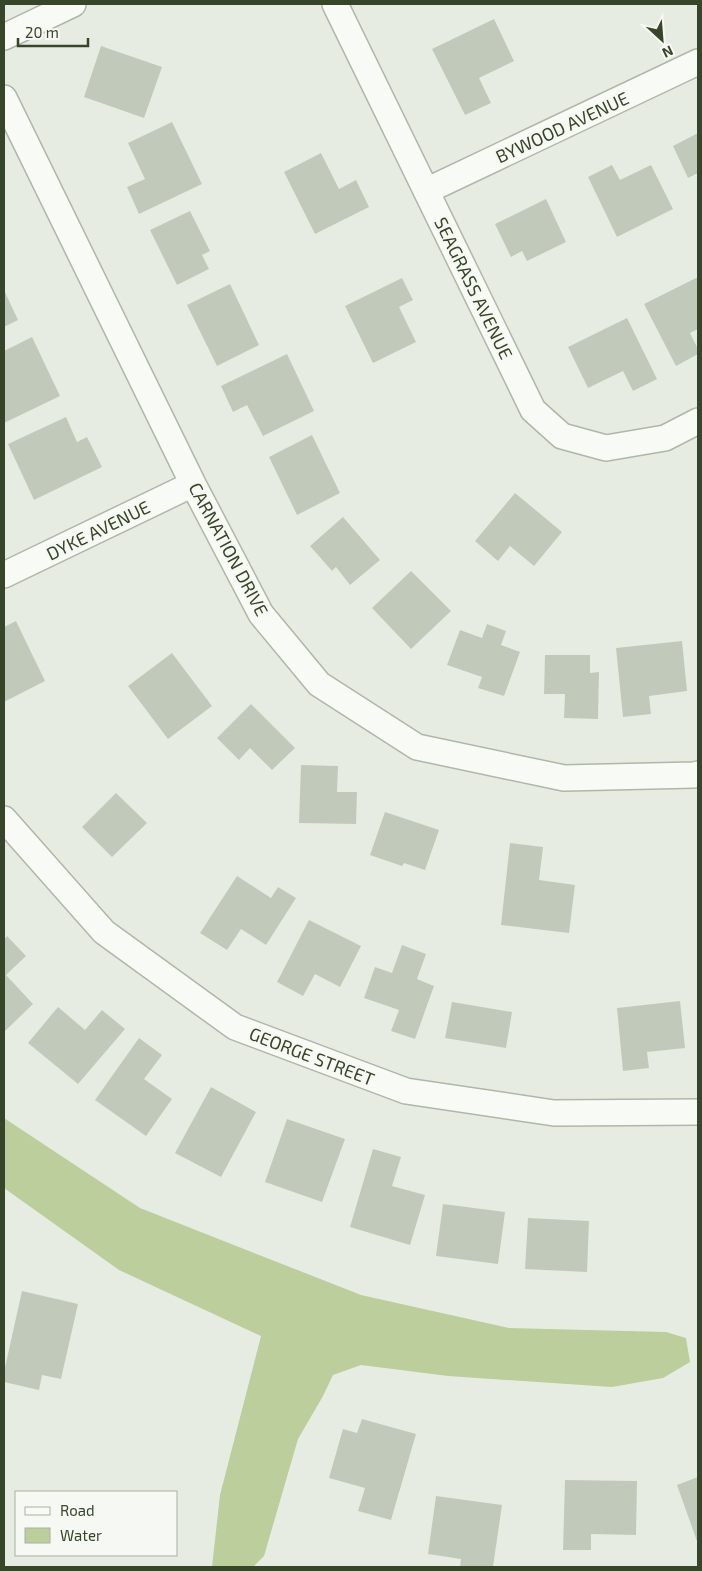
<svg xmlns="http://www.w3.org/2000/svg" width="702" height="1571" viewBox="0 0 702 1571" font-family="'Exo 2',sans-serif">
<rect width="100%" height="100%" fill="#e7ece3"/>
<path fill="#bbce9c" d="M4,1118L140,1208L361,1295L509,1328L666,1332L686,1338L690,1362L663,1378L612,1387L448,1376L361,1365L333,1375L323,1396L298,1439L264,1556L253,1567H212L220,1495L261,1336L119,1270L4,1188Z"/>
<path fill="#c1caba" d="M494,19L514,61L479,78L491,103L465,115L432,49Z
M101,46L162,67L144,118L84,97Z
M172,122L202,184L139,214L127,187L145,179L128,143Z
M698,133V173L688,178L673,146Z
M321,153L339,189L356,180L369,207L315,234L284,172Z
M612,165L620,180L651,165L673,209L617,237L588,177Z
M546,199L566,242L527,261L522,251L511,257L495,224Z
M190,211L210,251L202,255L209,269L177,285L150,230Z
M698,277V329L690,333L698,349V354L676,366L644,304Z
M402,278L413,300L399,307L416,342L373,363L345,306Z
M230,284L259,345L217,366L187,305Z
M4,290L18,320L4,327Z
M627,318L657,379L633,391L623,371L588,388L568,347Z
M32,337L60,396L4,423V351Z
M287,354L314,411L263,436L247,405L233,412L221,386Z
M66,417L77,442L87,437L102,467L34,500L8,444Z
M312,435L340,493L297,515L269,457Z
M515,493L562,532L534,566L510,546L498,561L475,541Z
M343,517L380,560L350,585L336,567L332,571L310,546Z
M411,571L451,611L411,649L372,608Z
M16,621L45,681L4,702V627Z
M487,624L506,631L501,645L520,652L504,696L478,688L482,677L447,665L460,630L482,638Z
M682,641L687,691L649,696L651,714L623,717L616,648Z
M172,653L212,706L168,739L128,686Z
M545,655H590V673L599,672L598,719L564,718L565,694H544Z
M251,704L295,748L272,770L250,748L239,760L217,738Z
M301,765L338,766L337,792H357L356,824L299,823Z
M116,793L147,823L112,857L82,827Z
M385,812L439,830L425,870L404,863L402,866L370,855Z
M510,843L543,847L539,880L575,885L569,933L501,925Z
M237,876L271,898L278,887L296,898L266,945L241,929L227,950L200,933Z
M309,920L361,946L340,987L315,974L303,996L277,982Z
M7,936L26,956L6,975L33,1004L4,1032V940Z
M402,945L426,954L417,979L434,986L415,1039L391,1031L399,1010L364,998L375,967L392,973Z
M680,1001L685,1048L647,1052L649,1068L623,1071L617,1008Z
M452,1002L512,1012L506,1048L445,1038Z
M58,1007L85,1030L102,1010L125,1029L78,1084L28,1043Z
M139,1038L162,1055L144,1079L172,1099L146,1136L95,1100Z
M211,1087L256,1112L221,1177L175,1153Z
M287,1119L345,1139L322,1202L265,1182Z
M373,1149L401,1157L392,1186L425,1195L410,1245L350,1227Z
M443,1204L505,1212L498,1264L436,1256Z
M528,1218L589,1221L587,1272L525,1269Z
M22,1291L78,1304L61,1379L42,1375L39,1390L4,1382V1372Z
M362,1419L416,1434L391,1520L358,1511L365,1488L329,1478L343,1429L357,1433Z
M698,1477V1544L677,1485Z
M565,1480L637,1481L636,1535L591,1534V1550H563Z
M436,1496L502,1505L493,1567H460L461,1559L428,1554Z"/>
<g fill="none" stroke-linecap="round" stroke-linejoin="round">
<defs>
<path id="street" d="M335,4L533,410L562,436L606,448L665,438L698,421
M4,37L73,4
M4,98L193,484L261,614L319,684L417,747L564,778L694,775L698,774
M426,191L698,62
M4,575L193,484
M4,819L104,932L235,1027L406,1091L554,1113L698,1112"/>
</defs>
<use href="#street" stroke="#afb7a7" stroke-width="28"/>
<use href="#street" stroke="#f8faf6" stroke-width="25"/>
</g>
<g text-anchor="middle" dominant-baseline="central" stroke-width="5" stroke-linejoin="round" paint-order="stroke">
<g font-size="18" fill="#374529" stroke="#f6f9f3">
<text transform="translate(562 127) rotate(-25)">BYWOOD AVENUE</text>
<text transform="translate(474 288) rotate(64)">SEAGRASS AVENUE</text>
<text transform="translate(98 530) rotate(-26)">DYKE AVENUE</text>
<text transform="translate(229 549) rotate(62)">CARNATION DRIVE</text>
<text transform="translate(312 1056) rotate(21)">GEORGE STREET</text>
</g>
</g>
<rect width="702" height="1571" fill="none" stroke="#374529" stroke-width="10"/>
<rect x="15" y="1491" width="162" height="65" fill="#f6f9f3" stroke="#aab1a2"/>
<rect x="25" y="1507" width="25" height="8" fill="#f8faf6" stroke="#aab1a2"/>
<text x="60" y="1516" font-size="15" fill="#374529">Road</text>
<rect x="25" y="1528" width="25" height="15" fill="#bbce9c" stroke="#aab1a2"/>
<text x="60" y="1541" font-size="15" fill="#374529">Water</text>
<g transform="translate(662 40) rotate(154)" stroke="#f6f9f3" stroke-width="4" paint-order="stroke">
<path d="M0-4L9 19L0 12L-9 19Z" fill="#374529"/>
<text y="-8" font-size="14" font-weight="bold" text-anchor="middle" fill="#374529">N</text>
</g>
<path d="M18 38v8h70v-8" fill="none" stroke="#374529" stroke-width="2.5"/>
<text x="25" y="38" font-size="15" fill="#374529" stroke="#f6f9f3" stroke-width="4" paint-order="stroke">20 m</text>
</svg>
